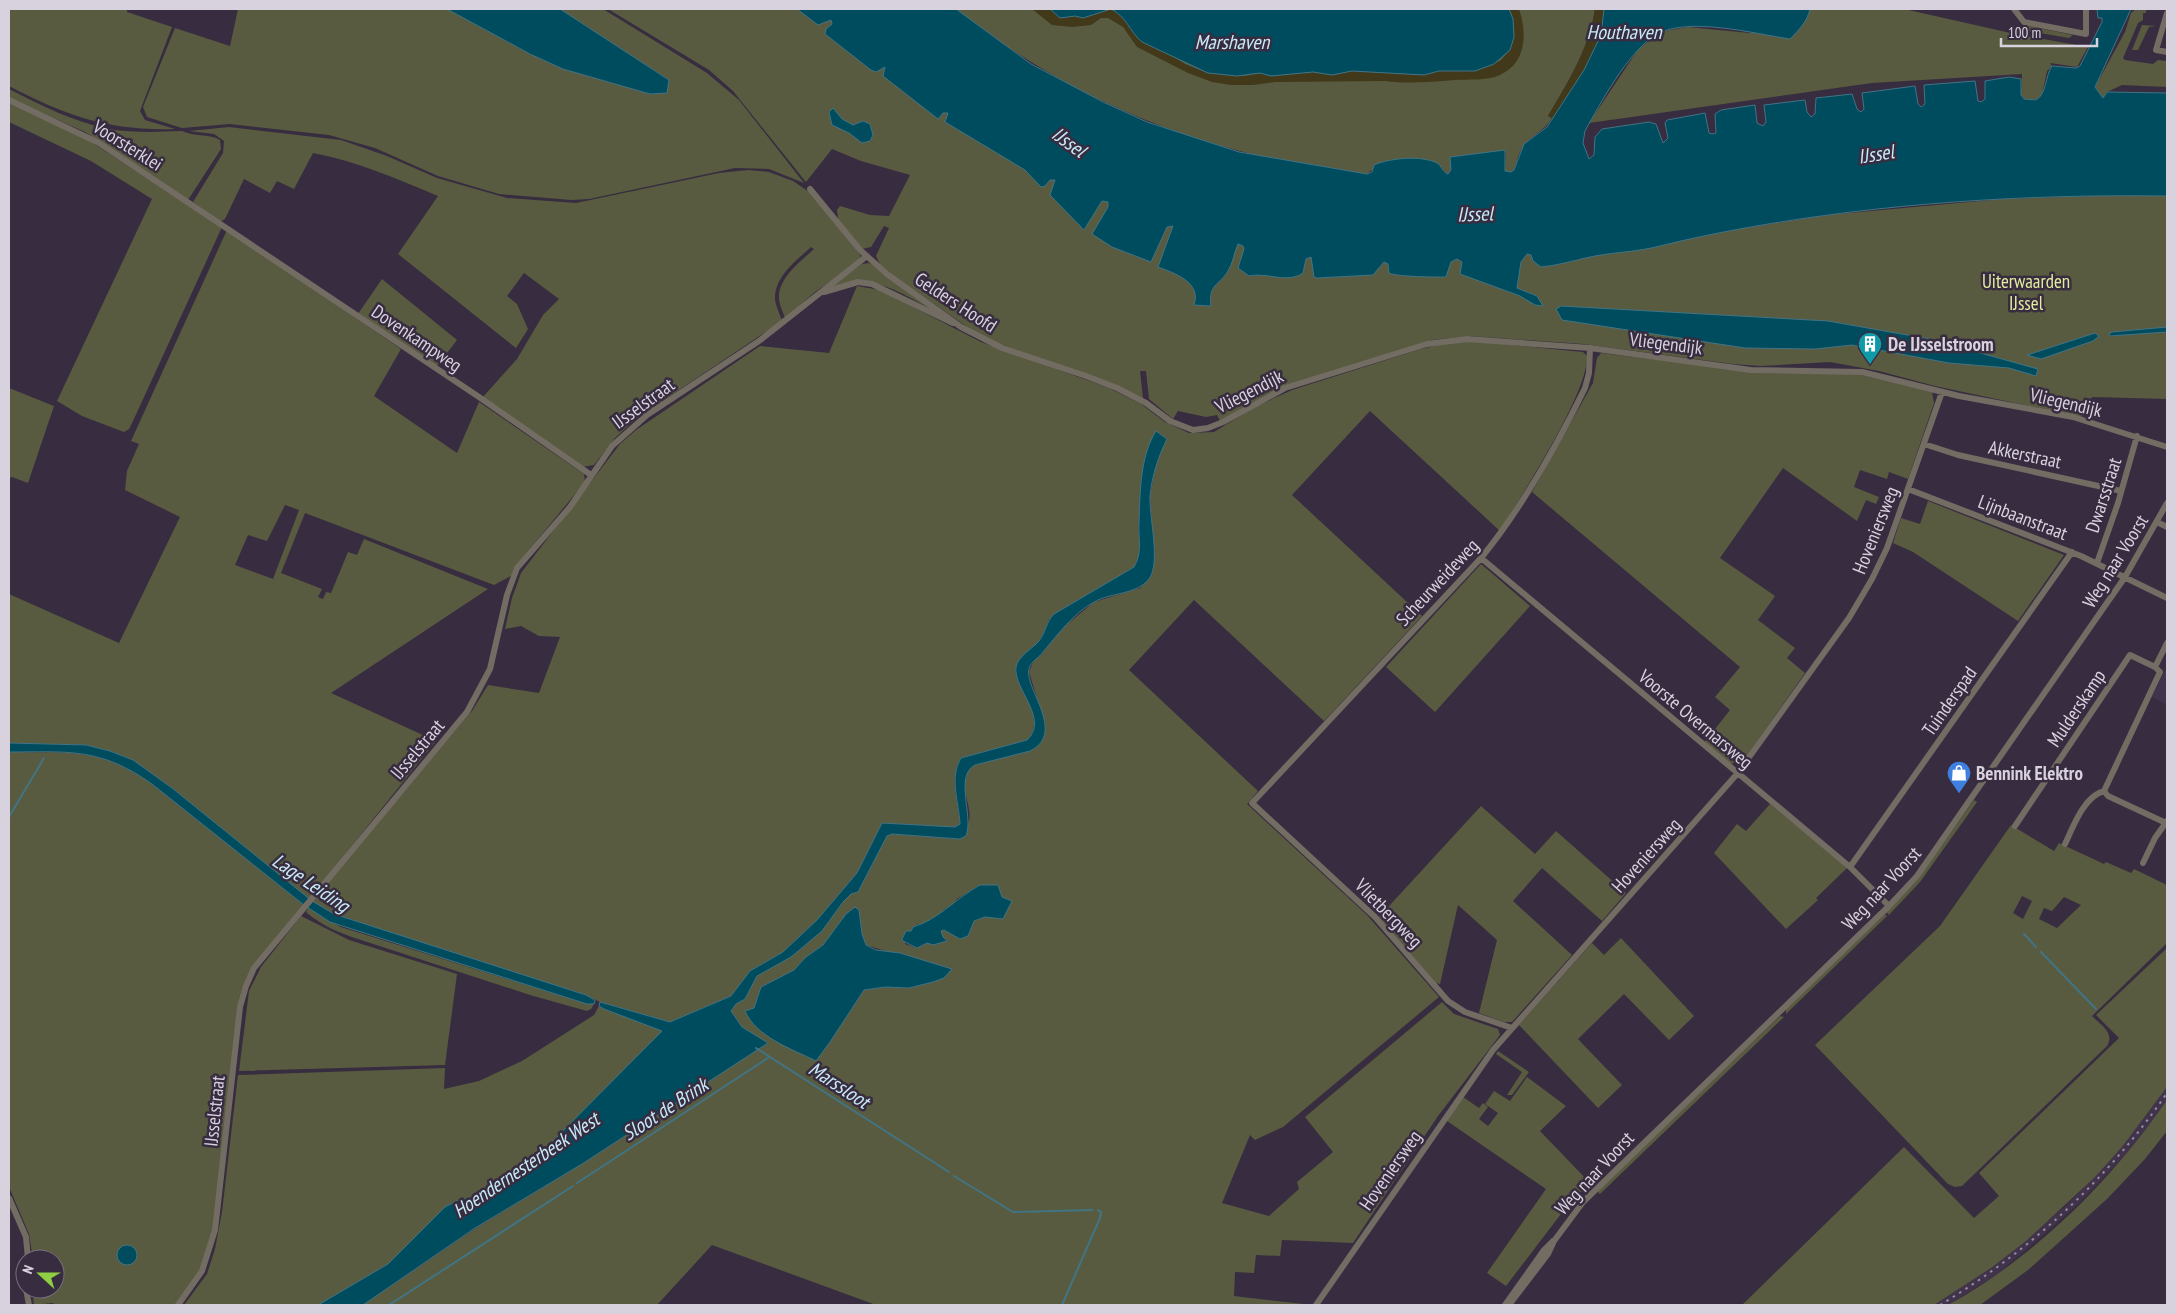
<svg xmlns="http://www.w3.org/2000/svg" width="2176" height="1314" viewBox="0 0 2176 1314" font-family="'PT Sans Narrow',sans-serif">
<rect width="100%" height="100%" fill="#382c40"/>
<path fill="#42334d" d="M2166,668L2167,669V705L2152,697Z
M2167,1087V1100L2158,1114L2125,1155L2078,1204L1999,1273L1948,1305H1934L1991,1268L2068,1204L2122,1147Z"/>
<path fill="#585b3f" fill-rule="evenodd" d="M9,9H127V12L172,27L140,111L145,120L175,129C108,131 67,116 9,86Z
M238,9H447L530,54L563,69L650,94L669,80L560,9H603L707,73L739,100L804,183L769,169L735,168L589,199L571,200L499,194L438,176L375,148L329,135L230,124L182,128L147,117L143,107L175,28L230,46Z
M608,9H828L1055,178L1726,222L1744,228L1827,215L2002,199L2091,196H2167V399L2092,397L2082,417L1935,386L1879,371L1830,362L1761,366L1733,364L1583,344L1469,336L1433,340L1347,366L1268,394L1220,421L1217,415L1206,417L1178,411L1173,419L1149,399L1146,371H1140L1143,398L991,341L973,331L890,273L880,264L876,256L889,228L884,226L871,247L862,249L839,224L837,210L840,206L870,215L889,216L910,175L861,161L832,149L806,182L733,91L709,70Z
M956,9H1050L1056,15L1513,19L1509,9H1595C1589,49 1568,82 1548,116L1552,118C1545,131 1531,135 1523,147C1517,155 1516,168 1512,172L1505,171L1506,152L1451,170L1448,175L1437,163L1373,169L1367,174C1341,172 1314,167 1288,162C1166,138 1053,87 956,9Z
M1810,9H1904L2015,34L2088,47L2077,67L2050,63L2052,66L2047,71L2042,95L2038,99L2026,100L2021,95L2022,74L1872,83L1589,123L1637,51L1654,36L1664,31L1688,27L1749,33L1808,17Z
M2136,9H2146V13H2143V20L2138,23L2123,58L2125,60L2153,64L2158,60L2167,61V87L2122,85L2107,92L2104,97H2101L2095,87L2125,32L2131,13Z
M2142,25L2156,26L2149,27L2138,50H2132Z
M2028,26L2073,35L2069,38L2027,31Z
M9,89C40,105 74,122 109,129C133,133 158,132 182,131C194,137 208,133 220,140L221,149L188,200L85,132L9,98Z
M9,102L82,136L222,227L133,421L129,429L124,432L82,416L57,401L152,199L91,161L9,122Z
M229,127L341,140L387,156L437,178L507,198L576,203L719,173L748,170L769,172L793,181L812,194L861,256L857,263L815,292L785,318C783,312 779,304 779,298C778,278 801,261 814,249L811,247C797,260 775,276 775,298C775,305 780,314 782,321L637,418L615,438L594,465L582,467L482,398L517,359L543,315L559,299L524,273L507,296L517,304L528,329L516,348L398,254L438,196C397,179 357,161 313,153L294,189L277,181L270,193L244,179L225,219L220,222L193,202L223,153L224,141L214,134L189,131Z
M227,230L401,349L374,396L457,453L479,402L584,474L585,482L514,568L511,576L494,585L305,513L281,573L322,589L318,597L323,599L326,592L331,593L348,552L357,555L364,539L488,589L331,693L436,741L309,899L172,788L133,760L110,751L86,745L9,743V594L119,643L180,517L125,490L127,471L139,444L131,441ZM285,505L299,510L273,579L235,565L248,535L267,541Z
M869,263L871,264L946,318C903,295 876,270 827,289L862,264Z
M382,279L457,340L437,366L358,314Z
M857,286L880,290L981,342L1109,388L1141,404L1165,422L1189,433L1214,432L1255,407L1292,390L1421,349L1447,343L1472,341L1583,352L1587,356C1589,392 1521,496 1500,531L1370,411L1292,495L1422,616L1324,721L1194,600L1129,670L1258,791L1247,804L1367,915L1439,997L1283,1127L1255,1140L1250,1135L1222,1203L1269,1216L1299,1189L1297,1182L1333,1152L1305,1117L1442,1002L1454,1014L1498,1029L1500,1035L1438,1116L1353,1243L1282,1240L1280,1256L1256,1255L1254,1273L1235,1272L1234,1296L1312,1305H876L712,1245L657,1305H363L476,1228L582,1164L768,1043L742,1027L731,1011L736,1004L745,999L757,976L791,957L822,931L843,902L851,894L858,892L887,836L892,834L960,839C963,834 967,827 969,821C973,804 953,776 975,765L1030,751L1041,743L1045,724L1029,672L1034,660L1042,654L1059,631L1094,602L1140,588L1152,574L1154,555L1150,496L1158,453L1165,443L1157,432C1151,462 1142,492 1139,523C1137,539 1144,552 1134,567L1049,619C1042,640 1028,660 1018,680C1028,695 1043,725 1027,740L961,758C949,777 958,802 960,824L955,827L882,823L857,873L817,920L783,952L750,971L731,996L670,1022L600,1002L586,995L344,920L312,901L472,711L488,685L539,693L560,637L539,636L521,626L505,629L512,598L521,573L620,444L636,430L760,346L829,353ZM980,885L998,886L1002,897L985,917L974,921L968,936L951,934L944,929L941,931L943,937L947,940L927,943L917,948L905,944L906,931H912L916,925L931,921L946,908L953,906L957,899ZM859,910L862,934L866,945L885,951L933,982L909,988L885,987L864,990L830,1042L816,1060L763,1032L750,1010L754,1008L761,987L794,970L806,957L823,945L846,914Z
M1601,353L1763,373L1857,374L1932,392L1934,403L1908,479L1889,472L1887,479L1860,470L1854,487L1879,497L1876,504L1866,500L1857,521L1783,468L1720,558L1775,596L1758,620L1795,648L1787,658L1805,673L1743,761L1730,764L1704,743L1730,710L1715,697L1740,667L1532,492L1593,383L1597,358Z
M9,388L54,406L28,483L12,477L9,478Z
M1928,501L2064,555L2018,621L1913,552L1893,543L1901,518L1920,524Z
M1481,564L1530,606L1435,712L1386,667Z
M9,752C69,753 100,747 152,784L304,905L259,960L244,989L217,1210L206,1260L177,1305H54L53,1303L34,1305L32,1289H55V1259H33L29,1234L9,1187Z
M1974,800L1977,802L1920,882L1889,915L1886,912L1917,880Z
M1770,804L1848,867L1816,898L1818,900L1786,929L1714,853L1737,824L1746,831Z
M1481,806L1535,854L1556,831L1626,893L1602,921L1542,868L1513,901L1572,955L1512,1022H1504L1479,1013L1497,940L1458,905L1440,984L1436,983L1379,917Z
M2011,825L2054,851L2059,843L2104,864L2106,862L2131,873L2134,869L2167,885V943L2092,1016C2101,1025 2115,1033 2107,1046L1962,1186L1955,1187L1948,1184L1815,1045L1940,926ZM2022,896L2032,901L2023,919L2013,913ZM2064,897L2081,905L2057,928L2039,919L2044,908L2052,911Z
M308,908L341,927L587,1004H594L591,1009L587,1011L530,995L358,939C339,933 321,925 306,912Z
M1885,914L1887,916L1786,1014V1009Z
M301,916L349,940L457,974L445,1065L239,1071L249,991L261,967Z
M1621,938L1694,1016L1669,1040L1624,994L1578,1039L1622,1085L1598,1108L1519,1025L1592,943L1604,955Z
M2167,948V1087L2122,1147L2095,1177L2026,1241L1991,1268L1934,1305H1742L1904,1147L1974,1218L1999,1196L1979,1173L2119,1038L2096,1015Z
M599,1006L663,1031L531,1163L485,1195L459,1200L445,1207L388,1264L339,1294L318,1305H184L207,1274L215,1249L222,1212L238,1075L445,1068L444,1089L479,1081L522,1061L594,1015Z
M1780,1016L1784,1017L1600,1194L1597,1191Z
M1498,1051L1529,1072L1512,1095H1507L1522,1072L1496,1054Z
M1527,1077L1566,1106L1540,1131L1590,1183L1567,1206L1506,1286L1487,1273L1546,1189L1447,1121L1463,1097L1479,1108L1483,1103L1488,1107L1479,1119L1488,1126L1498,1113L1485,1104L1494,1091L1510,1101Z
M2167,1100V1131L2145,1159L2107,1199L2028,1270L1980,1305H1948C2035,1257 2111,1181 2167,1100Z"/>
<path fill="#413919" d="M1032,9H1050L1060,18L1076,16L1083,18L1111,9L1127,20L1131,28L1185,64L1208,73L1244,76L1260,73L1271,76L1313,72L1332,75L1352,71L1424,75L1439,71H1475L1500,61L1510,50L1514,37L1513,19L1509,9H1519C1527,32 1527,63 1500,75C1487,81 1467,79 1454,80C1431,82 1408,84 1385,81L1275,82L1253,85H1231L1212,82L1188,73L1137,47L1123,27L1108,18H1101L1091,25L1072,27L1052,25Z
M1595,9H1604C1604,50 1574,85 1553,119L1548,116C1568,82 1589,49 1595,9Z"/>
<path fill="#004c5f" stroke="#417485" d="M447,9H560L669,80L667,93L650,94L563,69L530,54Z
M797,9H956L1031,64L1103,102L1147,122L1239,152L1367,174L1372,172L1374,165C1390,158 1421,155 1437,163C1442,166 1442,172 1448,174L1451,170L1450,157L1505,150V171L1511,172L1514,170L1524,144L1547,127L1584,70L1601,35L1604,9H1810C1807,22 1799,30 1790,39C1755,34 1685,15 1654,36C1627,54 1601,102 1585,131L1583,143L1589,159L1594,155L1595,137L1602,129L1649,122L1656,124L1663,143L1668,138L1665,123L1667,120L1705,113L1709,133L1712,134L1716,133L1715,114L1721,110L1755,105L1757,123L1763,126L1766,122L1764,105L1805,100L1807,112L1811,117L1815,114L1816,98L1852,94L1857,109L1861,112L1864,109L1862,93L1915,86L1918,104L1921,107L1925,104L1924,85L1975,81L1978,101L1981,102L1985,99V81L2009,77L2021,79V95L2024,99L2036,100C2047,94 2045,76 2052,66L2076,68L2080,66L2102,22V18H2098L2097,9H2131L2095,87L2103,98L2107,92L2167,93V196C2027,194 1884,203 1745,228C1717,233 1688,239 1660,246C1641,251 1620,252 1601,255C1581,258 1562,265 1541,267L1533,261L1531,255L1527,254L1521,262L1517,288L1537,296L1543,306L1535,305L1520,296L1460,274L1462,262L1457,259L1451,262L1446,277C1435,277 1397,277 1389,273L1388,264L1384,262L1373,275L1317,278L1314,277L1311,257L1306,259L1303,273C1287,284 1267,272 1249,276L1238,268L1244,249L1243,246L1238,244C1234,253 1233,263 1228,271C1219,286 1208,284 1211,306L1194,305C1202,282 1174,273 1158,267L1173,226L1167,227L1151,262L1112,247L1092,234L1108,207V202L1102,201L1084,230L1050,195L1055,180H1050L1045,186L1041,187L1025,170L945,122L948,113H943L938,119L883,76L885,67L876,72L871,70L825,34L826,29L832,24L831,20L818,25Z
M1050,9H1509L1513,19L1514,37L1510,50L1494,64L1475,71H1439L1424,75L1352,71L1332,75L1313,72L1271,76L1260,73L1237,76L1208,73L1142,42C1129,31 1127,17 1111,9L1083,18L1075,16L1060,18Z
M833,108L842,119L853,125L863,121L870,124L873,135L870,141L862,143L849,133L832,125L829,112Z
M1561,306L1828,321L1930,339L2038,369L2036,376L2009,368L1949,363L1852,345L1815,349L1745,348L1562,320L1556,309Z
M2167,327V332L2110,336L2109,334L2112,332Z
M2095,333L2099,336L2093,341L2041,359L2027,355Z
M1156,431L1167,439C1158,457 1152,476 1150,496C1149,517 1161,563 1149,579C1136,595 1112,592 1094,602C1074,613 1058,634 1043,652C1039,658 1031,661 1029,669C1024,688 1067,733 1030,751L975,765C954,776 974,816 966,836L960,839L892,834L887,836L858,892L851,894L843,902L822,931L791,957L757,976L745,999L736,1004L731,1011L742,1027L768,1043L582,1164L475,1228L363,1305H318L388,1264L445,1207L459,1200L485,1195L502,1180L531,1163L662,1031L604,1009L599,1006L600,1002L670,1022L731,996L750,971L783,952L817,920L857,873L882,823L955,827L960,824C959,802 949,778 961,758L1027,740C1050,719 1013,689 1016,667C1018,656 1032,649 1039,641C1046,632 1046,622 1054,614L1134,567C1143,552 1138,539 1139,522C1140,493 1140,456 1156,431Z
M9,743L86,745L110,751L133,760L172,788L312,901L334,914L586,995L595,1000L594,1004H587L330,922L304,905L152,784C100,747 68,752 9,752Z
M980,885H998L1002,897L1012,901L1003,919L985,917L974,921L968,936L960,939L944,930L941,931L943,937L947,941L933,945L927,943L917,948L903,941L902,939L906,931H911L913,927C938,920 956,898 980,885Z
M855,907L859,910L862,934L866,945L876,950L900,953L952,969L944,978L933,982L909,988L885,987L864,990L830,1042L816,1061C792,1049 756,1037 745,1011L754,1008L761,987L794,970L806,957L823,945L846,914Z
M117 1255a10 10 0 1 1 20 0a10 10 0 1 1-20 0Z"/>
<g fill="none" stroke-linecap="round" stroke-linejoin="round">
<path stroke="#417485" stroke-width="2" d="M9,817L44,758
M2024,934L2036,947
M2041,952L2096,1009
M756,1048L949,1172
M954,1176L1013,1212L1092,1210
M577,1183L768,1058
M389,1305L573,1186
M1062,1305L1100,1218L1101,1212L1098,1210"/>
<path stroke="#736c63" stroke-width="6" d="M2014,9L2024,22L2086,34V9
M2167,13L2156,50L2167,52
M9,100L99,143L479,397L591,475
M810,189L860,250L887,274L961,327L1002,348L1086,376L1117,388L1146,403L1170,421L1193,430L1208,428L1223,422L1285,388L1427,344L1467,339L1590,348L1751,370L1862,372L1959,396L2073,417L2167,447
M824,292L858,282L872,284L953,323
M1924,444L1958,455L2121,491
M1908,489L2081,556L2167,598
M2157,522L2167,527
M1481,558L1850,867L1889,906
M2097,563L2118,503L2137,436
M2155,667L2160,672L2104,791L2108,796L2166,823
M2015,826L2130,655L2155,667L2167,643
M2065,844C2073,827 2084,796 2104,791
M2143,863L2155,838L2167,821
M1850,867L2072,552
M1512,1028L1465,1012L1448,1001L1375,917L1252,803L1481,558C1523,507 1556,447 1585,388L1589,373L1590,348
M9,1198L26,1237L28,1259
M26,1289L29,1305
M178,1305L202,1271L215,1230L240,1007L246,986L254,968L467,712L490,669L507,595L517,568L570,507L612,446L647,415L759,341L867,256
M1316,1305L1493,1050L1737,774L1849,618L1872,579L1887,548L1942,392
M1505,1305L1544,1250L1553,1241
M1509,1305L1548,1254L1554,1241L1583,1202L1889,906L1917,876L2125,577L2167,503"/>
<path stroke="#958c9c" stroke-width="2" stroke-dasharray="2.5 5" stroke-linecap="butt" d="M1940,1305C2030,1251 2108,1179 2167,1093"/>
</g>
<defs>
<symbol id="building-pin" viewBox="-11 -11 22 30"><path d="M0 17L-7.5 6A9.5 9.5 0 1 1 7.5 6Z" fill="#0f9aa8" stroke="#382c40"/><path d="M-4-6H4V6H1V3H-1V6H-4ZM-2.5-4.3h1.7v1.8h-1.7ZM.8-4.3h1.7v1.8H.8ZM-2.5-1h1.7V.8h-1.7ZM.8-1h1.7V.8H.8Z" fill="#fff"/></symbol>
<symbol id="shop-pin" viewBox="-11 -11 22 30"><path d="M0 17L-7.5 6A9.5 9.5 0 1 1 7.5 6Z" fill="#3f7fe0" stroke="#382c40"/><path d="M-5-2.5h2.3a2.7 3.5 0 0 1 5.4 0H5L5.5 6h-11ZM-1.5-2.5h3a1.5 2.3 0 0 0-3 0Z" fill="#fff"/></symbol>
</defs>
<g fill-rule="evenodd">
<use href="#building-pin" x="1856" y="330" width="28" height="38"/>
<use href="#shop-pin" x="1945" y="759" width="28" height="38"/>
</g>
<g text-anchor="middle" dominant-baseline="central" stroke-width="5" stroke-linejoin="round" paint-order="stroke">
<g font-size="19" fill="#d8d1de" stroke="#382c40">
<text transform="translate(128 145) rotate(32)">Voorsterklei</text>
<text transform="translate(956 302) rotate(33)">Gelders Hoofd</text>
<text transform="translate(417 338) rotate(34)">Dovenkampweg</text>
<text transform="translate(1666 343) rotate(7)">Vliegendijk</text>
<text transform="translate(1249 391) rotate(-27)">Vliegendijk</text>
<text transform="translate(2066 402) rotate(13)">Vliegendijk</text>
<text transform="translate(643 403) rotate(-36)">IJsselstraat</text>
<text transform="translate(2025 454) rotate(12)">Akkerstraat</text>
<text transform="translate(2103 495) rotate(-72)">Dwarsstraat</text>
<text transform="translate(2023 517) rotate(21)">Lijnbaanstraat</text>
<text transform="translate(1875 530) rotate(-68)">Hoveniersweg</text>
<text transform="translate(2115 561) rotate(-58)">Weg naar Voorst</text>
<text transform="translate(1437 582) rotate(-47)">Scheurweideweg</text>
<text transform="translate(1949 701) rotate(-55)">Tuinderspad</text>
<text transform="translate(2076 708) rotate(-56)">Mulderskamp</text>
<text transform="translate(1696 719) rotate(40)">Voorste Overmarsweg</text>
<text transform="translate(417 749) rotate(-50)">IJsselstraat</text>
<text transform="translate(1646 855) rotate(-48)">Hoveniersweg</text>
<text transform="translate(1881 888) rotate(-47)">Weg naar Voorst</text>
<text transform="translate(1389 913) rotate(46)">Vlietbergweg</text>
<text transform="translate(214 1111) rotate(-84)">IJsselstraat</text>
<text transform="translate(1390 1170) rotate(-55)">Hoveniersweg</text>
<text transform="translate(1594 1173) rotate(-47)">Weg naar Voorst</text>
</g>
<g font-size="19" fill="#e3ec9c" stroke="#382c40">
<text x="2026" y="281">Uiterwaarden<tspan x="2026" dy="22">IJssel</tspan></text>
</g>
<g font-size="19" font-weight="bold" fill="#d8d1de" stroke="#382c40" text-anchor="start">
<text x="1888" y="344">De IJsselstroom</text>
<text x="1976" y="773">Bennink Elektro</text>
</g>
<g font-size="20" font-style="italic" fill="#c7eaf6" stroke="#382c40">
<text x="1624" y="32">Houthaven</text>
<text x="1232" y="42">Marshaven</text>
<text transform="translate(1069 142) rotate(36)">IJssel</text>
<text transform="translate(1876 154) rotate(-9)">IJssel</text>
<text transform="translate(1475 214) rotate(-2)">IJssel</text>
<text transform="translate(311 883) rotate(34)">Lage Leiding</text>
<text transform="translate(839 1085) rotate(33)">Marssloot</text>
<text transform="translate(665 1109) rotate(-33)">Sloot de Brink</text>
<text transform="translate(526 1165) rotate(-34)">Hoendernesterbeek West</text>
</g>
</g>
<rect width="2176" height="1314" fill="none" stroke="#d8d1de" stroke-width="20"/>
<g transform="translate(40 1274) rotate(291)"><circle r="24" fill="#382c40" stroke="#786e7f"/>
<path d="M0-4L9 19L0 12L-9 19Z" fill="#8fcd42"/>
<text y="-8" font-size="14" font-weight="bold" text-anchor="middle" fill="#d8d1de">N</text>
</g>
<path d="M2001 38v8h96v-8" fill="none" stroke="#d8d1de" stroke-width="2.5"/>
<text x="2008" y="38" font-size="15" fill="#d8d1de" stroke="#382c40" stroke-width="4" paint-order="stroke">100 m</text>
</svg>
